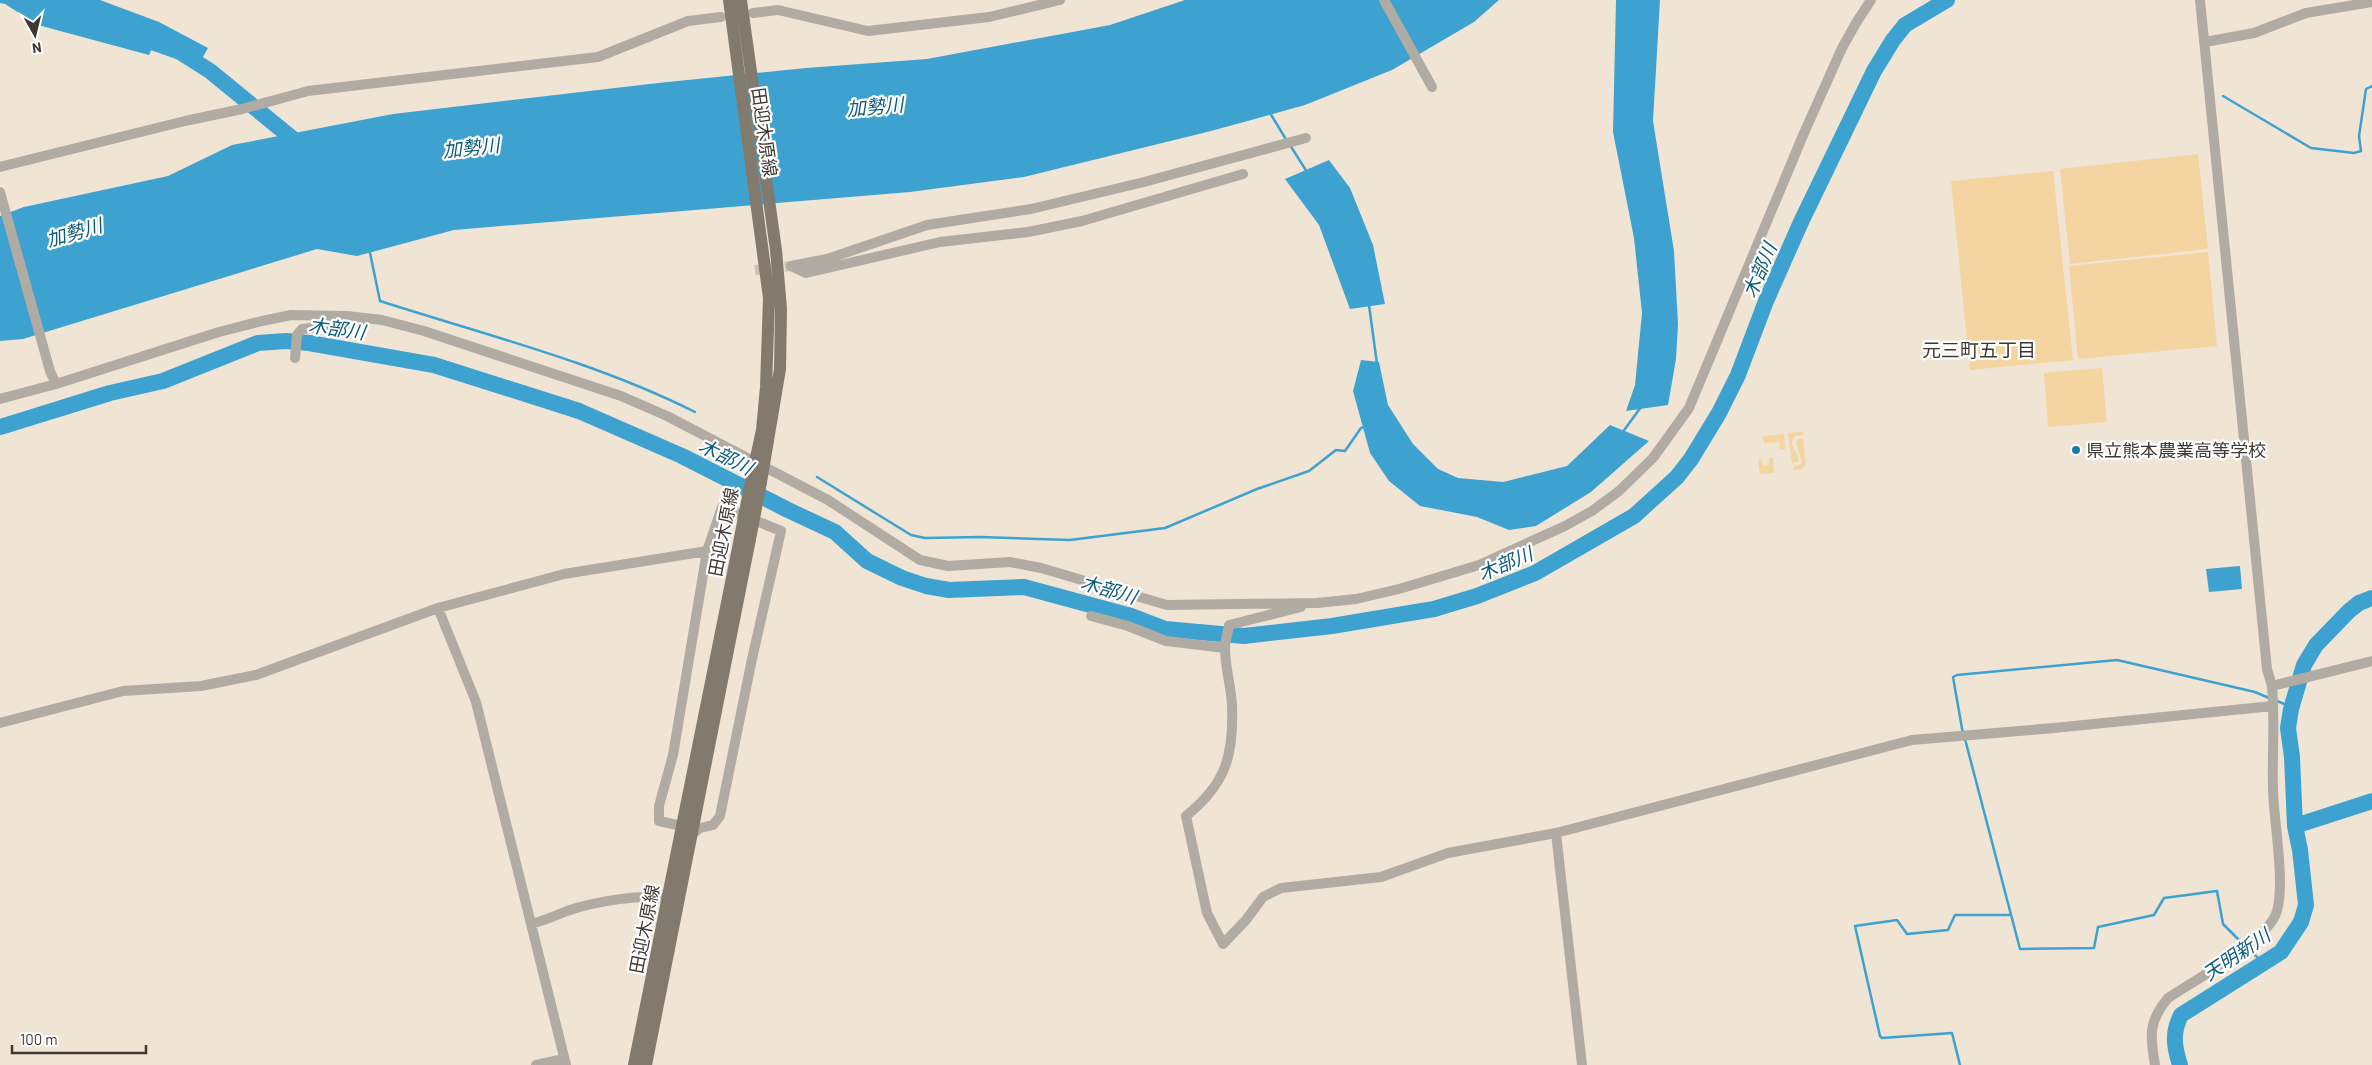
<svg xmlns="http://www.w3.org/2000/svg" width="2372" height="1065" viewBox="0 0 2372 1065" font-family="Barlow,'Noto Sans JP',sans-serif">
<rect width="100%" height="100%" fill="#f0e5d4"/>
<path fill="#f4d4a0" d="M2198,154L2208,249L2070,264L2060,169Z
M2053,171L2073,360L1970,370L1951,181Z
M2208,252L2217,346L2078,359L2069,266Z
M2102,368L2107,422L2048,427L2044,373Z
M1803,432V435L1795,436C1787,446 1798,451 1799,461L1792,464L1788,433Z
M1784,434L1785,449L1780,450L1779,442L1764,443L1763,436Z
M1803,438L1806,464L1802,469L1793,470V467L1800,465L1802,462L1796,442L1798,439Z
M1773,457L1774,473L1760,474L1758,460L1762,459L1763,466L1769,465V458Z"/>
<path fill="#3ea2d1" d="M0,0H100L159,22L208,48L200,62L163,40L155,42L149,55L38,25L5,4L0,3Z
M1185,0H1499L1474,22L1392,70L1305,105L1211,131L1024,177L910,192L454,230L357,256L317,249L23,339L0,341V216L24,207L168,176L232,145L393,114L658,83L806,68L927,59L1110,25Z
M1616,0H1660L1653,121L1674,251L1678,324L1676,359L1668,405L1626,411L1635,385L1642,313L1634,238L1613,132Z
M1329,160L1350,188L1373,245L1385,304L1350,309L1319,225L1285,179Z
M1361,360L1379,362L1388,405L1413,444L1438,469L1458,478L1503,482L1567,466L1610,425L1649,441L1591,492L1536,526L1509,530L1477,517L1420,506L1389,481L1370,453L1353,391Z
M2240,566L2242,589L2209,592L2206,569Z
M2372,800V807L2321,820Z"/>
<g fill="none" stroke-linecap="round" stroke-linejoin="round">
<path stroke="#3ea2d1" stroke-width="2.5" d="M2223,96L2311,148L2354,153L2361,151L2359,136L2366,89L2372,86
M1270,113L1287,141
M1290,145L1307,172
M370,253L380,301C486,335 595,362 695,412
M1369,305L1377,364
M1622,433L1641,407
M817,477L911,535L925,538L981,537L1070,540L1165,528L1257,489L1309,471L1336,450L1345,451L1361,428L1364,427
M2277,701L2292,707L2291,709
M1963,734L1953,677L1957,675L2117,660L2255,692L2269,698
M1965,739L2020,949L2094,948L2098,927L2154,915L2164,898L2217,891L2223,924L2244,945
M2248,949L2265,964
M1960,1065L1952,1033L1882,1038L1880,1036L1855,926L1897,920L1907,934L1948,930L1955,915H2010"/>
<path stroke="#3ea2d1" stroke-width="16" d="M135,36L180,52L210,71L304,148
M0,427L110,393L163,381L258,343L286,341L309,343L434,365L579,411L682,456L788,510L835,532L867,561L902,578L926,586L949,590L1024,587L1131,616L1165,629L1244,636L1332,626L1434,609L1477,596L1535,573L1634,516L1677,477L1691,459L1719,413L1738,375L1766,301L1801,222L1874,71L1893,40L1905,25L1947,0
M2295,826L2372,801
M2180,1065C2174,1046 2172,1033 2181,1015L2281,952L2301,922L2306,905L2300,850L2295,826L2292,757L2288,728L2291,709L2304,665L2316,645L2349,611L2359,603L2372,598"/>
<path stroke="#ccc3b4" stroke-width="10" stroke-dasharray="10 5" stroke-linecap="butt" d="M755,270L791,266"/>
<path stroke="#b0aca4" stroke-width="10" d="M1384,0L1432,87
M2200,0L2267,669L2272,686L2372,661
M753,13L778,10L868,31L989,17L1060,0
M2205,42L2254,33L2306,13L2372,2
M0,167L185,121L242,109L308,91L598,57L688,21L721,17
M0,192L50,371L56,384
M791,266L827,259L927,225L1031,209L1144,182L1306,138
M791,266L806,273L940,242L1028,232L1082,221L1243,174
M295,358L297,335L302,329L365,322
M0,399L56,384L219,332L262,321L291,315L347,316L382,320L424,331L621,396L667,416L828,500L920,560L948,566L1010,562L1041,568L1167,605L1317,603L1356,599L1399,589L1479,565L1565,526L1592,511L1619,491L1653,458L1689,408L1804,133L1842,48L1856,23L1871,0
M1301,607L1229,625C1228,633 1225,641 1225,648C1225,667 1231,686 1232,705C1234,755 1226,784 1186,816L1207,913L1223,944L1246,920L1263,897L1281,888L1381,877L1448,853L1556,833L1912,740L2054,728L2273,706
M438,608L476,702L566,1065
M1091,616L1128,626L1166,641L1225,648
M0,723L123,691L201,686L256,675L438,608L564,574L707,551
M682,826L659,821V806L673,755L707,551L722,507L781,531L752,659L720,816L713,825L700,828L692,834
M1556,833L1582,1065
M531,924C543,921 555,916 567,911C593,902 646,892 673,900
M536,1065L564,1059
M2155,1065C2150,1036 2148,1022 2168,998C2199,977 2255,949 2274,918C2288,894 2273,818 2273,789C2272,755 2275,721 2272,686"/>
<path stroke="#827a6d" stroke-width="12" d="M729,0L769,298L766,387L762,430L752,476
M741,0L776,250L781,309L780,369L761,482
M634,1065L740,538
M646,1065L750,539"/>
<path stroke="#827a6d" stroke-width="12" d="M740,538L752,476
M750,539L761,482"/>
</g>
<circle fill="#167da7" stroke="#fff" stroke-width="2" cx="2076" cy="450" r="5"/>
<g text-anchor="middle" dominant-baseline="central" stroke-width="4.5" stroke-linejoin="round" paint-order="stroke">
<g font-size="18" fill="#3d3932" stroke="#fff">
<text transform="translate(765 132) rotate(82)">田迎木原線</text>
<text transform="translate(723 532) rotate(-79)">田迎木原線</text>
<text transform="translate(644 929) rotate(-79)">田迎木原線</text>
</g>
<g font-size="18" fill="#3d3932" stroke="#fff" text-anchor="start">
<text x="2086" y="450">県立熊本農業高等学校</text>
</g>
<g font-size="19" font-style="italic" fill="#0c5b7b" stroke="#fff">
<text transform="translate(875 106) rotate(-5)">加勢川</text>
<text transform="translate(471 147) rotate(-6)">加勢川</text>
<text transform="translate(74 232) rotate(-16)">加勢川</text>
<text transform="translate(1759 270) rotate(-67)">木部川</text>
<text transform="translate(337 328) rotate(8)">木部川</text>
<text transform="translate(726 456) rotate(26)">木部川</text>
<text transform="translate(1505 563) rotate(-23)">木部川</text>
<text transform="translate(1109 589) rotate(16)">木部川</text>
<text transform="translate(2236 954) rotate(-34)">天明新川</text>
</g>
<g font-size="19" fill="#3d3932" stroke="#fff">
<text x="1979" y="349">元三町五丁目</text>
</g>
</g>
<g transform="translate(35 35) rotate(172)" stroke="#ffffff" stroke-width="4" paint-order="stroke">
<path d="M0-4L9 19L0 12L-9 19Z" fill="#3d3932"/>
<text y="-8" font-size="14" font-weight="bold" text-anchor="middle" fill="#3d3932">N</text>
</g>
<path d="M12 1045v8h134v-8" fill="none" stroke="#3d3932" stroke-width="2.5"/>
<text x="20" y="1045" font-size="15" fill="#3d3932" stroke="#ffffff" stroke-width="4" paint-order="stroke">100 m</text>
</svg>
